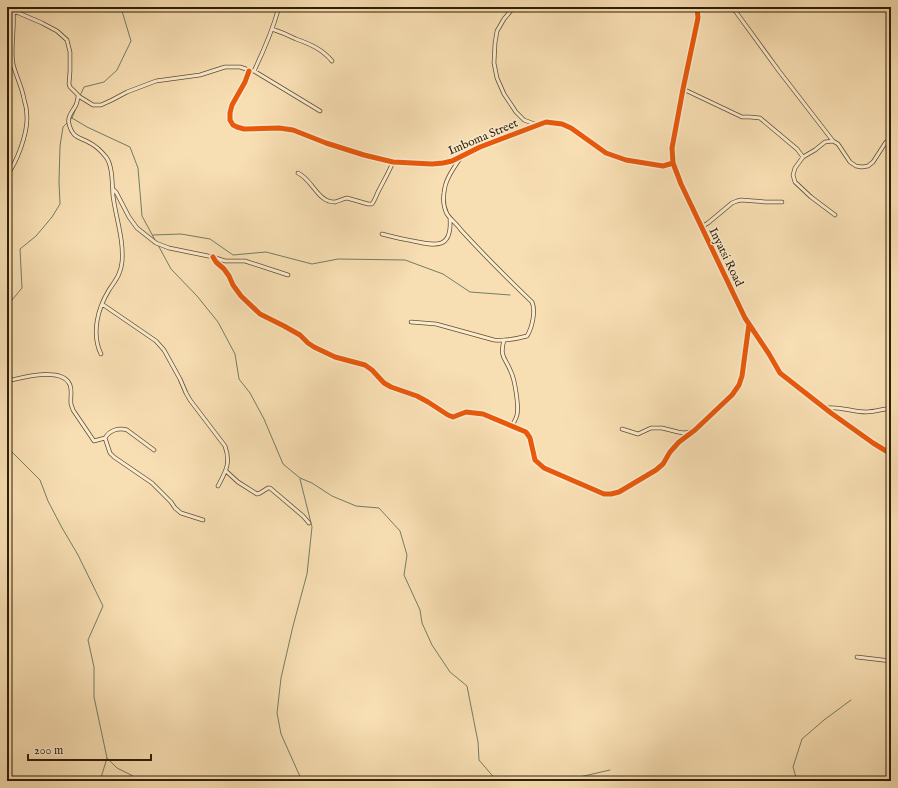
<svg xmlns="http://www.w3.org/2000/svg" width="898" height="788" viewBox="0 0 898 788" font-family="'IM FELL English',serif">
<rect width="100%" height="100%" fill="#f8dfb3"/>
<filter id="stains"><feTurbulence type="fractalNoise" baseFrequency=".005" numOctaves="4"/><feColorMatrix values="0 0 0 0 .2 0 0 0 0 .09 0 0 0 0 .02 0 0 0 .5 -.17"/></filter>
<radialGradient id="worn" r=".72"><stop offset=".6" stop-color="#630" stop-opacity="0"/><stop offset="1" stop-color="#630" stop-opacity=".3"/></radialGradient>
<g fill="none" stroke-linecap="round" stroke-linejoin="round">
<path stroke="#727d67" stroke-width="1" d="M80,96L84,87L104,82L117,70L131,41L122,11L123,7
M72,118L87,127L130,147L138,168L142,216L155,240
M71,119L72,118L76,108
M153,235L181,234L210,239L233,255L266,252L312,264L338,259L405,260L443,274L470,292L510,295
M158,245L171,269L197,296L218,322L235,354L239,379L250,393L264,419L283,464L300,478L312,483L332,496L356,506L379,508L400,531L407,555L404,575L420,610L422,623L432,645L450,672L467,686L478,742L479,760L497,781
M7,306L22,288L20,249L36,236L52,217L60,204L59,182L60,146L63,127L68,122
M7,447L40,480L48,501L61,526L78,555L103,606L88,640L94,667V697L107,758L100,781
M300,479L312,527L307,574L293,626L281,678L277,713L281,734L302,781
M107,758L117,768L133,776L138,781
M538,781L571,779L610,770
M797,781L793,767L802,739L824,720L851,700"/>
<defs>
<path id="minor" d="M514,7L504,19L497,31L495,43L494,63L497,78L504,94L516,112L524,120L537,125
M732,7L736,12L779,71L833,141
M7,8L42,23L57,31L67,40L70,52V71L69,84L70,87L80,97L93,105H101L112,100L127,92L156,81L200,75L225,67H240L246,69L249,71
M272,29C281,32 288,35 296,39C310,44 322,49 332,61
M249,71L245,82L232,105L230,113V120L233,125L237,127L244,129L279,128L293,130L326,143L364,155L393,162L432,164L443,163L452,161L480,147L546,122L562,124L571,128L606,153L626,160L663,166L673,163
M249,71H254L320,111
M254,71C264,50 273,29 279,7
M683,89L742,117H750L760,118L797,149L803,157
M78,96C78,99 77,102 76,105C73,111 67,116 69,124C73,139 80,137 90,143C96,146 102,152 106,157C113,166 112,185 113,196C116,218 124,240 122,262C121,274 115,281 109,290C98,308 91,333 101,354
M298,173C312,179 318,203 335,202C339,201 342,199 347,198L368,204H372C375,200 376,196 378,192C383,182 389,172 393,162
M7,175C17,162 27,135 27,118C27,112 26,105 24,99C22,87 16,76 13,64C10,48 15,28 13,11
M113,189L116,192L129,217L137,228L156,243L169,248L213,257L225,261H245L288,275
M835,215L811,197L795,182L793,175L795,168L803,157L815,150L825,142L833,141L838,144L850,162L856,166L862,167L868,166L873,162L886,142
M701,227L708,223L732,203L737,201L741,200L766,202H782
M382,234C392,237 403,239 413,241C436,246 452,249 450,219
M213,257L216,262L224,269L229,276L233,285L241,296L260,314L284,326L300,335L308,343L314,347L335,357L365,365L372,370L384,383L391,387L417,396L428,402L448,415L453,417L466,412L483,414L526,432L530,438L535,460L544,468L604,494H611L619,492L656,470L663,464L670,452L679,442L695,430L732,395L739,385L742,376L749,324
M102,304L156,341L164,350L180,379L186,393L190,400L225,446C231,463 226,471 218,486
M411,322L436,324L494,340C505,341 516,339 527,336C532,328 536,311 532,302C508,279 484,255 461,230C457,224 451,220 447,214C444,208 443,199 444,193C445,179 454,168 461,157
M504,340C499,358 506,358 511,372C515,380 519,407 517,415C516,419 514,422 512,426
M7,381C21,378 60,367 69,383C73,389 70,397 71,404C71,405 73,409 73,410L94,441L105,438C109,431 118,427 127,430L154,450
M826,408C840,406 852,412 866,412C874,412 883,409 891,408
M622,429L638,434L651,428H662L678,432L684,433L694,431
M105,438L110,453L114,457L152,483L171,502L175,508L181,513L203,520
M226,471L238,482L257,494L260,493L268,488H270L303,516L309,523
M857,657L891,661
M890,777H891"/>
<path id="tertiary" d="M697,7L698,18L683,89L672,148L673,163L681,184L745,318L769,354L780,373L831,413L873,443L891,454"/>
</defs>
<use href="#minor" stroke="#614e30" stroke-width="4.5"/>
<use href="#tertiary" stroke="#614e30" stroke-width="5.5"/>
<use href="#minor" stroke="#faeace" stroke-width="3"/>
<use href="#tertiary" stroke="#faeace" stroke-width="4"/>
<defs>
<path id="cycleway" d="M697,7L698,18L683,89L672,148L673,163L681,184L745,318L769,354L780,373L831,413L873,443L891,454
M249,71L245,82L232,105L230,113V120L233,125L237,127L244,129L279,128L293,130L326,143L364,155L393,162L432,164L443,163L452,161L480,147L546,122L562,124L571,128L606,153L626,160L663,166L673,163
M213,257L216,262L224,269L229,276L233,285L241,296L260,314L284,326L300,335L308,343L314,347L335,357L365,365L372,370L384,383L391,387L417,396L428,402L448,415L453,417L466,412L483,414L526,432L530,438L535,460L544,468L604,494H611L619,492L656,470L663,464L670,452L679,442L695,430L732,395L739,385L742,376L749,324"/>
</defs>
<use href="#cycleway" stroke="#faeace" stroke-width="8"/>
<use href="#cycleway" stroke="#e8590c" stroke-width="5"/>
</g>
<g text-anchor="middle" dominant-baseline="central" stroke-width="3" stroke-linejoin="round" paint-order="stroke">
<g font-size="12" fill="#2f1e04" stroke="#faeace">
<text transform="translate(483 137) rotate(-23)">Imboma Street</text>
<text transform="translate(726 257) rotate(64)">Inyatsi Road</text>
</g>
</g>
<rect width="898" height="788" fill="none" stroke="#f8dfb3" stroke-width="24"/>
<rect x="8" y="8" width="882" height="772" fill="none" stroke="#2f1e04" stroke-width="2"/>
<rect x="12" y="12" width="874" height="764" fill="none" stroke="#2f1e04"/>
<path d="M28 754v6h123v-6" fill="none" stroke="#2f1e04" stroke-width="2"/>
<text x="34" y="754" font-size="12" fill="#2f1e04" stroke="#faeace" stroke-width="3" paint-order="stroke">200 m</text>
<rect width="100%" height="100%" filter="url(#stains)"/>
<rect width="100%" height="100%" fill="url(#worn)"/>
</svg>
